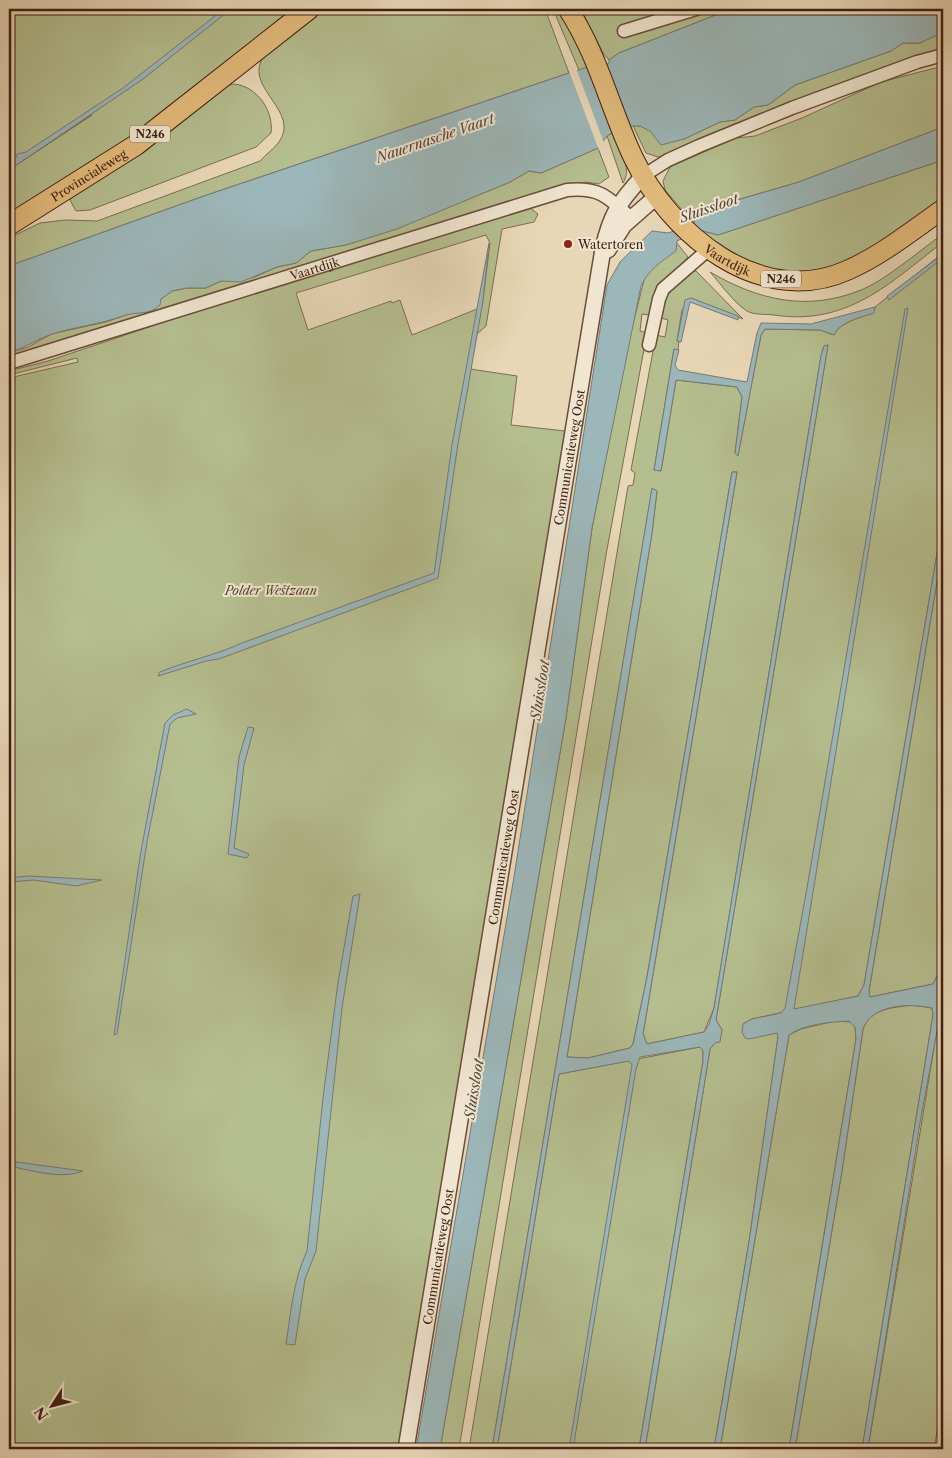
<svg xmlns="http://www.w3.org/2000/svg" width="952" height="1458" viewBox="0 0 952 1458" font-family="'Libre Caslon Text',serif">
<rect width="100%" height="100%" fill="#e8d7b7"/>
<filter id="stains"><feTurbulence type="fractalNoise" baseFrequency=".004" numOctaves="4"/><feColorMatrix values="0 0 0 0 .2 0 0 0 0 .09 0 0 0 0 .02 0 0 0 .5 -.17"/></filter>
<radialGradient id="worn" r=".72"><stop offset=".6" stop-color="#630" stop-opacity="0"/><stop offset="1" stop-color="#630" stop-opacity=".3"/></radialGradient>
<path fill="#b5be8f" stroke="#7a6e50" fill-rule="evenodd" d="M9,9H295L122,145L9,216V170L92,115L9,167Z
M317,9H545L569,73L204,196L9,266V238L40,223L65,220L97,221L260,161C266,154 274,149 279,142C300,112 248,90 261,61C269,43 302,22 317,9Z
M553,9H561L588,67L579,70Z
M581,9H682L625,36L709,9H731L619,53L609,60L603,53Z
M943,32V52L867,74L665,156L658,157L646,153L633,126H640L684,139L720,122L735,120L754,107L768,105L795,85L891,51L903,43H920Z
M943,66V127L799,182L696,212L694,224L665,190L663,181L670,167L720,145L736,138L755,136L802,118L881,82Z
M234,84C257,86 274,111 271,133L256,147L90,210L76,211L70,200L73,194L225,86Z
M612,133C619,147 633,168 623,183L607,136Z
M598,148L609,177L599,184L586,182L541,192L9,360V353L28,347L51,334L106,322L132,313L150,312L161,299L172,291L187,288H206L221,281L255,277L277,267L296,263L311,251L346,245L397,228L510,182L529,171L541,173Z
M943,160V202L844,266L788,274L753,266L718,247L699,230L718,235Z
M530,208L538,214L534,222L502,229L486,326L477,334L470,369L517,376L511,425L565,431L522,725L401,1449H9V378L78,362L77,358L9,375V371L48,361L369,253ZM486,235L490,243L482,307L412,335L400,300L392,303L391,301L308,330L296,293Z
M943,234V242C889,284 847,326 774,315C766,314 753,315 747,311C733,302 721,284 710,272C758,300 807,312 861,290C886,280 920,250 943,234Z
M676,242L688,257L664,282L649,315L642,314L640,331L647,333L606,555L459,1449H440L566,718L592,528L629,340L645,276Z
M943,253V518L864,985L858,996L752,1019L743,1024L765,1035L777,1033L778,1037L749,1242L714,1449H645L710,1049L722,1030L716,1020L828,345L824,346L821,356L714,1008L704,1032L647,1044L643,1034L737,472H732L647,977L633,1044L630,1048L588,1058L567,1057L652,533L657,491L652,489L492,1449H469L628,486L633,485L635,473L631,470L656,335L665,337L668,320L658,317C667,292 672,288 692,271H696L743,319L691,298L682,310L677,341H679L678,350L674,349L654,470L661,471L676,380L737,387L742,397L735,453L738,455L761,335L765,329L820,330L834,335C839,323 861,317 873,313L875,307Z
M943,545V954L940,970L933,984L870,997L869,991Z
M942,999L943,1397L934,1449H868Z
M912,1005L932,1008L933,1015L862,1449H795L842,1171L863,1029C871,1008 892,1008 912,1005Z
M835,1021L852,1022L855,1027L856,1039L789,1449H720L789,1035L801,1029Z
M700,1047L703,1051V1061L639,1449H497L559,1074Z"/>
<path fill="#9cb7b9" stroke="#777a76" d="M224,9H231L143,79L9,170V162L17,157V154L26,152L123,88Z
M731,9H943V32L920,43H903L891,51L795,85L768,105L754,107L735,120L720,122L684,139L661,145L650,131L640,126H633L612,133L607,136L598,148L541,173L529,171L510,182L397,229L346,245L311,251L296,263L277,267L241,282L221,281L206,288H187L172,291L161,299L160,305C149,316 136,311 123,316C100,324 75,327 52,334C37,339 25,348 9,353V266L204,196L587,67L589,71L609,63V60L619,53Z
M943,127V160L718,235L699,230L677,241L676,251C662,261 648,270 641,286L592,528L566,718L440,1449H416L514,877L607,285L620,262L652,231L668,233L694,224L696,212L799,182Z
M489,243L483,301L458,444L438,578L219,659L206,661L158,676L160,672C187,661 216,655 242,643L434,573L452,445Z
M943,254V258L889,300L887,296Z
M691,298L738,316V320L690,302L681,342L677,341L685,300Z
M875,307L874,313C862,317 839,322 834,335L820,330L765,329L761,335L738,456L735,453L742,397L737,387L676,380L661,471L654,470L674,349L679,350L675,365L678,370L747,382L757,333L761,323L811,324Z
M908,308L794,1009L858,996L864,985L943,518V545L869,991L870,997L933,984L940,970L943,954V999L921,1117L869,1442L868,1449H862L933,1015L932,1008C909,1003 872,1004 863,1029L842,1171L795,1449H789L856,1039L855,1027L849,1021C830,1022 804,1024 789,1035L720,1449H714L749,1242L778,1037L777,1033L749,1039L745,1038L742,1032L743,1024L752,1019L781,1013L785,1008L807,888L905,309Z
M828,345L716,1020L722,1030L720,1042L715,1043L710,1049L645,1449H639L703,1061V1051L700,1047L640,1057L636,1069L573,1449H569L632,1065L629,1061L559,1074L497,1449H492L652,488L657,491L652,533L567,1057L588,1058L630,1048L633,1044L647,977L732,472H737L643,1034L647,1044L704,1032L709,1024L714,1008L821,356L824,346Z
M187,709L196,714L177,718L170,724L147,842L117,1034L114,1035L141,851L165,723L173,715Z
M248,727L254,728L244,765L234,848L249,854L247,858L228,854L239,757Z
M28,876L102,880L76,886L34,880L9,882V878Z
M360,894L342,1008L316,1251L305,1279L295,1345L286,1344C291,1312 293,1281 307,1251L323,1098L338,982L353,896Z
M9,1161L83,1171C62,1180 30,1170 9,1166Z"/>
<path fill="#e8d7b7" d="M576,68L604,143L599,150L569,71Z"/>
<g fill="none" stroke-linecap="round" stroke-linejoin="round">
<defs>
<g id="minor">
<path d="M624,31L696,9"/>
<path d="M643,176L668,160L699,146L792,108L917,62L943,55"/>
<path d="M649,345L659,299L663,289L709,249"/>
<path id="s1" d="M9,363L567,190C600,187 608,197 631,218"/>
</g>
<g id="tertiary">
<path d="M608,250L624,225L657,196"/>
<path id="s2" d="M406,1449L603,249C610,215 620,201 643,176"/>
</g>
<g id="primary">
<path id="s3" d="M568,9C599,57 609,106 633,157C669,233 760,310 848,270C882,255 913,230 943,209"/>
</g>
<g id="trunk">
<path id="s4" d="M9,225L136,145L309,9"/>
</g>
</defs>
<use href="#minor" stroke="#6a4d3a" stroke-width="15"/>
<use href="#tertiary" stroke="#6a4d3a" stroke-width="18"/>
<use href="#primary" stroke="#401f11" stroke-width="21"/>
<use href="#trunk" stroke="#401f11" stroke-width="22"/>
<use href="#minor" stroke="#f0e5d0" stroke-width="12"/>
<use href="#tertiary" stroke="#f0e5d0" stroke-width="15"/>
<use href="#primary" stroke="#e4bc7c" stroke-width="19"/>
<use href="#trunk" stroke="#e4bc7c" stroke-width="20"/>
</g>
<circle fill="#8f2418" stroke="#f0e5d0" stroke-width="2" cx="568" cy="244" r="5"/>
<g text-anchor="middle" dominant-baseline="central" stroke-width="4" stroke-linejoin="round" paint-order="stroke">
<g fill="#f0e5d0" stroke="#755a4a" stroke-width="1">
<rect x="130" y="125.5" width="40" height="17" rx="4"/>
<rect x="761" y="270.5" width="40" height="17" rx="4"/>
</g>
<g font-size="11" font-weight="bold" fill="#401f11">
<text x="150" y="134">N246</text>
<text x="781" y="279">N246</text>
</g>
<g font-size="12" fill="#401f11" stroke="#f0e5d0">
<text stroke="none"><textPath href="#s4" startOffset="94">Provincialeweg</textPath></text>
<text stroke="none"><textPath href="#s3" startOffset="304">Vaartdijk</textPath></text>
<text stroke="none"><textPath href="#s1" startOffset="320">Vaartdijk</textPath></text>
<text stroke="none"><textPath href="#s2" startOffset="1005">Communicatieweg Oost</textPath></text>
<text stroke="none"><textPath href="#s2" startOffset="600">Communicatieweg Oost</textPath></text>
<text stroke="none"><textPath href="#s2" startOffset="195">Communicatieweg Oost</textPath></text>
</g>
<g font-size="12" fill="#401f11" stroke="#f0e5d0" text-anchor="start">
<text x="578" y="244">Watertoren</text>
</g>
<g font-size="12" font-style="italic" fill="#5d4730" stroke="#f0e5d0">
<text x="271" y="590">Polder Westzaan</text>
</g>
<g font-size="14" font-style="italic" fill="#57453b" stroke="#f0e5d0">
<text transform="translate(435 138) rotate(-19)">Nauernasche Vaart</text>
<text transform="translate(709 208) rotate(-19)">Sluissloot</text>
<text transform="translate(540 690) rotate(-81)">Sluissloot</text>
<text transform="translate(474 1089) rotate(-81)">Sluissloot</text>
</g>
</g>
<rect width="952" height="1458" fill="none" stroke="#e8d7b7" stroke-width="30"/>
<rect x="10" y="10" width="932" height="1438" fill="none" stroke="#401f11" stroke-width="2.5"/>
<rect x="15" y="15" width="922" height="1428" fill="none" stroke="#401f11"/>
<g transform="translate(52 1406) rotate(234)" stroke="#f0e5d0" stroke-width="4" paint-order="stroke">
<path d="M0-4L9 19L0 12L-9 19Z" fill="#401f11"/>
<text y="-8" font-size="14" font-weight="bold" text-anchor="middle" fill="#401f11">N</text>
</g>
<rect width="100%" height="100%" filter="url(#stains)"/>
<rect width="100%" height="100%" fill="url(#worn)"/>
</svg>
